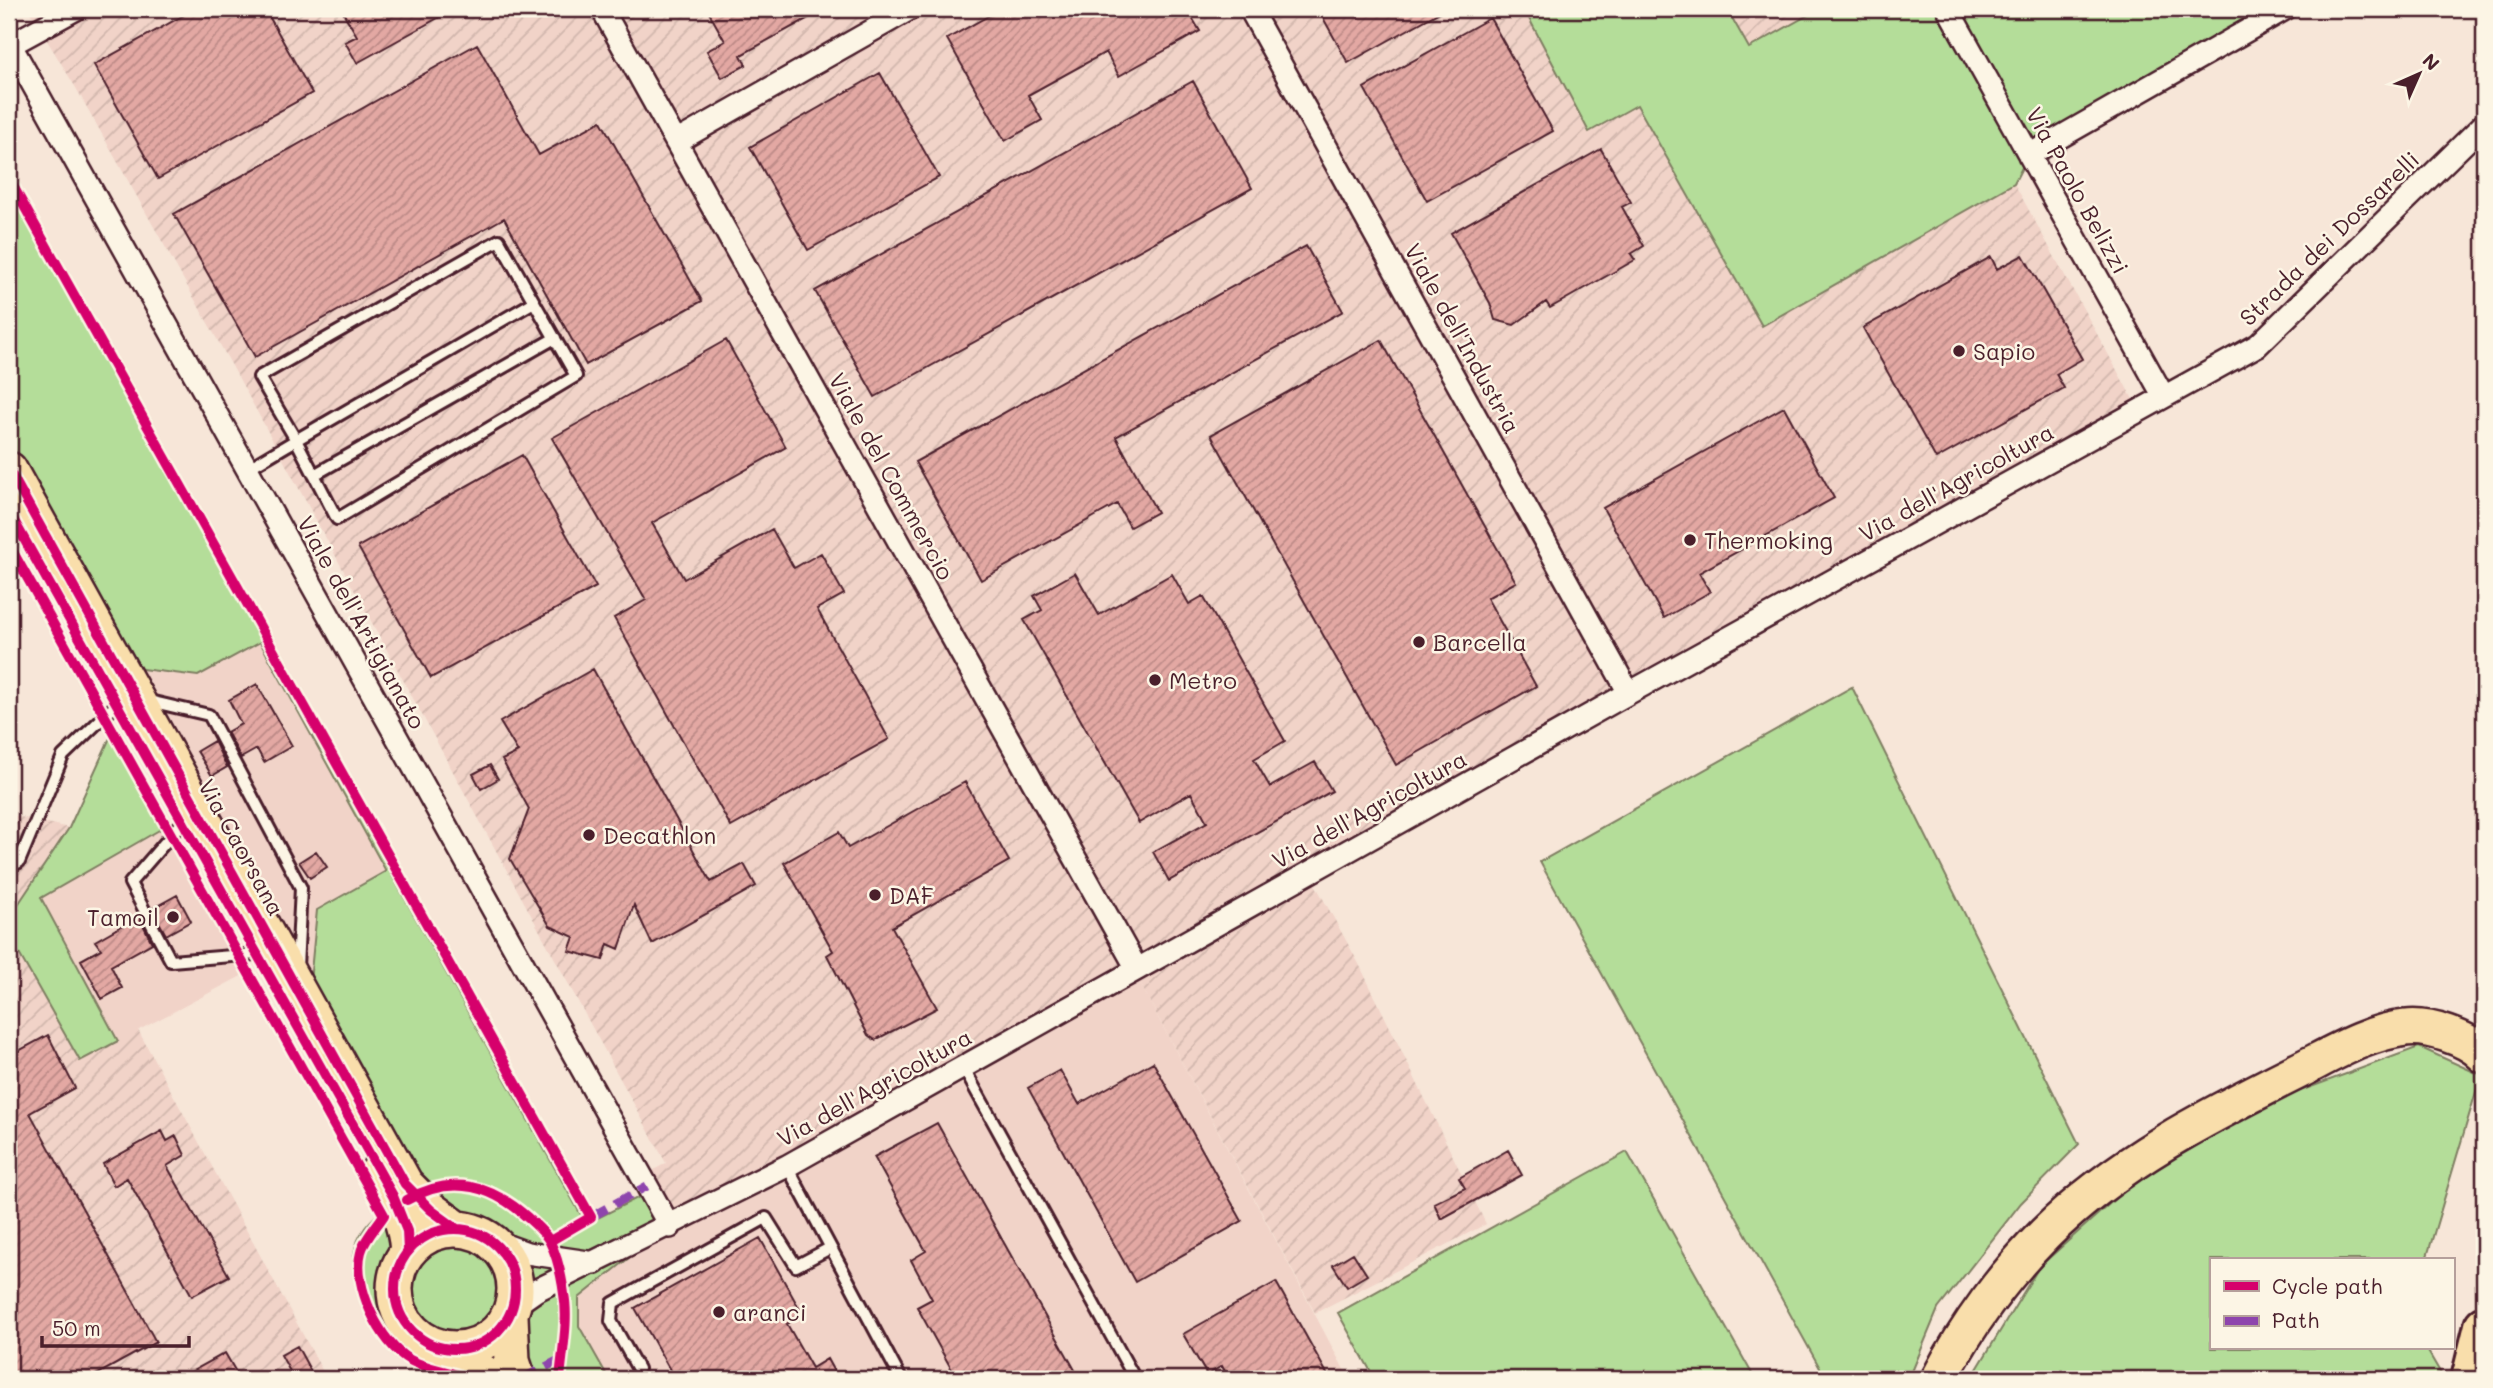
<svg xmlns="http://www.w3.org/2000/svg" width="2493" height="1388" viewBox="0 0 2493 1388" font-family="Mali,sans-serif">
<defs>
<pattern id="industrial-furrows" width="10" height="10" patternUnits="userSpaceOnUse" patternTransform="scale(1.75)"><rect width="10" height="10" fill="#f1d3c8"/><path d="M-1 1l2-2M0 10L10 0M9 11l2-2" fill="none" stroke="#d0b5ac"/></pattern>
<pattern id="building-hatch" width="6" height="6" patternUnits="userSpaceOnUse" patternTransform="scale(1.75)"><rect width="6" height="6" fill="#e3a8a3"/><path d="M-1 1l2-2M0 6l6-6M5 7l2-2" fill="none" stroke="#ba8885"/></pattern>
</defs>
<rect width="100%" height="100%" fill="#f7e6d8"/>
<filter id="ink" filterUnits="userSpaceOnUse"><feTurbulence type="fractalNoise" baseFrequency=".0143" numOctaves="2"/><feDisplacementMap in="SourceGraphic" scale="14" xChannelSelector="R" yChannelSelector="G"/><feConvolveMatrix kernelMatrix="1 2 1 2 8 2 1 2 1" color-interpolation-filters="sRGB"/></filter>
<g filter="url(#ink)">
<path fill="#f1d3c8" d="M259,642L386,871L317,910L310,982L134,668L198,676Z
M168,825L249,972L118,1041L41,898Z
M1134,972L1349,1379H609L579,1326V1297L670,1225Z"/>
<path fill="url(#industrial-furrows)" d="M28,9H2285L2029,154L2014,183L2140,412L1310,875L1359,964L1486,1224L1315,1313L1134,972L670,1225L647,1193L654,1170L666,1163L236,373L76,88Z
M9,811L12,815L69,828L9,918Z
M9,936L80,1061L137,1028L327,1379H9Z"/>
<path fill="#b4dd99" stroke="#7f7e62" stroke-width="2" d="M1524,9H1727L1749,48L1819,9H2285L2029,154L2014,183L1762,326L1637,105L1589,132Z
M9,188L586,1224L647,1193L670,1225L579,1298V1326L609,1379H444C436,1377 425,1376 418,1372C379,1351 335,1277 361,1234C375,1210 400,1199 423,1184L310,982L317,910L386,871L260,642L198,676L134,668L9,440Z
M1852,687L2079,1144L2021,1203L1938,1309L1909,1379H1826L1540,862Z
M113,731L168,825L41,898L118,1041L80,1061L9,936V918L69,828Z
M2419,1047L2481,1075L2426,1260H2211V1348H2426L2444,1379H1971L2039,1267L2136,1180L2281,1098Z
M1627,1152L1755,1379H1375L1338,1313Z"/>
<path fill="url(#building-hatch)" stroke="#4a1f2b" stroke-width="2" d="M195,9H265L312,93L158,179L94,65Z
M341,9H454L357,63L345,42L357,36Z
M707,9H825L741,55L746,65L722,78L707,51L725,41Z
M1001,9H1187L1200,31L1119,76L1106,52L1028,95L1042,120L1005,141L947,39Z
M1335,9H1445L1348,63L1322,16Z
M1490,18L1553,131L1427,201L1364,88Z
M477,44L539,155L601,121L702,301L586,365L504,218L255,357L174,214Z
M880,73L939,177L808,250L750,147Z
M1193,81L1252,188L875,397L815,291Z
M1601,149L1631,202L1622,207L1644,246L1631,254L1635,260L1550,308L1546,302L1514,325L1495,320L1490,303L1451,233Z
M1306,246L1343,311L1116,437L1157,512L1130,527L1117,504L981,580L915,462Z
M2023,255L2082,359L2056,374L2064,388L1936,459L1863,328L1991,257L1997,269Z
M726,340L786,447L652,523L684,579L772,529L794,568L821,553L844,594L817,609L889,739L731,827L614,618L646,600L552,438Z
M1381,340L1516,582L1487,598L1536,686L1396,765L1211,435Z
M1784,407L1834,498L1699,573L1710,592L1664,618L1603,508Z
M522,455L596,587L431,678L358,547Z
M1075,573L1099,615L1172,574L1189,604L1203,596L1285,741L1254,759L1270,787L1315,762L1332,791L1169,881L1153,852L1207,822L1191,793L1139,823L1024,620L1042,610L1034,596Z
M593,669L711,882L744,864L756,886L652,944L634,905L619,949L608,944L603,960L569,951L574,937L550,926L510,859L529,809L502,760L518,752L500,722Z
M257,684L292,746L264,762L257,749L241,758L227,732L241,724L229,700Z
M214,741L227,767L212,776L197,751Z
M490,765L498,779L481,789L473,774Z
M965,782L1009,861L892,927L937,1008L875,1040L868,1035L827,955L833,951L784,863L839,832L848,848Z
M316,851L327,867L310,878L299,862Z
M177,895L191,921L166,935L152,909Z
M139,916L152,943L111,966L122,988L102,999L81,960L101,949L95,941Z
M48,1035L75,1088L30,1113L156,1342L89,1379H9V1056Z
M1153,1062L1242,1221L1135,1282L1028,1088L1060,1070L1079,1104Z
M937,1123L1080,1379H957L917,1307L932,1299L911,1260L926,1251L874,1157Z
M162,1131L167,1141L176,1136L185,1155L167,1166L229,1276L192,1296L127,1178L114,1186L103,1164Z
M1508,1150L1522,1175L1441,1219L1434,1203L1465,1188L1459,1178Z
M760,1238L803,1315L787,1324L812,1368L827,1359L838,1379H675L635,1308Z
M1353,1253L1367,1275L1347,1287L1333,1265Z
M1276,1282L1330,1379H1229L1222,1366L1207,1375L1183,1334Z
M297,1346L315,1379H294L281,1355Z
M225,1353L240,1379H178Z"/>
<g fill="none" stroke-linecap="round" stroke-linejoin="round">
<defs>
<path id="lane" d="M247,469L296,440L337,519L576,376L499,240L259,377L296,440L534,302
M314,475L555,338
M145,700L209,715L301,888L297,967
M182,823L130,883L171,961L256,954
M9,867L19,862L63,756L116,705
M963,1067L1135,1379
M787,1166L901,1379
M638,1369L611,1321L613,1303L766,1218L796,1266L830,1248"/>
<path id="street" d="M602,9L1137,969
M1250,9L1629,693
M1948,9L2164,397
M9,42L670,1227
M10,45L76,9
M676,142L910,9
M2029,155L2285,9
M491,1240L527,1253L595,1263
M514,1306L537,1290L787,1166L1629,693L2258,345L2484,124"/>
<path id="primary" d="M9,470L405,1184L431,1210L457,1229
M379,1171C394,1197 406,1221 408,1251
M395 1289a60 60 0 1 1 120 0a60 60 0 1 1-120 0Z
M510,1316L512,1361L518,1379
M441,1348L494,1379
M1939,1379C1966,1327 2004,1275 2045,1234C2117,1162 2208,1116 2298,1071C2332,1054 2368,1032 2406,1028C2428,1025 2468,1038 2484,1055"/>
<path id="highway" d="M2471,1379L2484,1326"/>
</defs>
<use href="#lane" stroke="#4a1f2b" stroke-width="16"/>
<use href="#street" stroke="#4a1f2b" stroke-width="26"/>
<use href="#primary" stroke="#4a1f2b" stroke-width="40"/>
<use href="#highway" stroke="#4a1f2b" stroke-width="44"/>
<use href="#lane" stroke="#fcf5e5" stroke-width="10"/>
<use href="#street" stroke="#fcf5e5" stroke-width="21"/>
<use href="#primary" stroke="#f9deab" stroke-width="35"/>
<use href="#highway" stroke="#f9deab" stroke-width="38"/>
<path stroke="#8e44ad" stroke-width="9" stroke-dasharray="18 9" stroke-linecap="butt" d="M591,1217L647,1186
M522,1379L561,1359"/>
<defs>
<path id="cycleway" d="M9,179L591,1217L550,1241
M9,470L405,1184L431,1210L457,1229
M9,512L393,1196L407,1231L408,1251
M9,545L384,1215C377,1226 364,1240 361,1252C352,1284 380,1344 410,1360C428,1370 449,1370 466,1379
M407,1200C451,1174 492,1185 528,1218C535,1224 546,1234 550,1242C557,1256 562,1279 564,1294C569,1320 562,1353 560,1379
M395 1289a60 60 0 1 1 120 0a60 60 0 1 1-120 0Z"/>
</defs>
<use href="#cycleway" stroke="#fcf5e5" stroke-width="15"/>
<use href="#cycleway" stroke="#d6006c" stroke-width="10"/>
</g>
</g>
<g fill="#4a1f2b" stroke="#fcf5e5" stroke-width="2.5">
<circle cx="1959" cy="351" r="7"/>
<circle cx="1690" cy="540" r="7"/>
<circle cx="1419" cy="642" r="7"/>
<circle cx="1155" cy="680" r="7"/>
<circle cx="589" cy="835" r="7"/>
<circle cx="875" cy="895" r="7"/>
<circle cx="173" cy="917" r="7"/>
<circle cx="719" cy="1312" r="7"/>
</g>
<g text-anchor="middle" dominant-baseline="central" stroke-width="5" stroke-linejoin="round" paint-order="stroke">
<g font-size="23" fill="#4a1f2b" stroke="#fcf5e5">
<text transform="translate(2078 190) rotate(61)">Via Paolo Belizzi</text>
<text transform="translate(2329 238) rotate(-44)">Strada dei Dossarelli</text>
<text transform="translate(1463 338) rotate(61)">Viale dell'Industria</text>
<text transform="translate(892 476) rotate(61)">Viale del Commercio</text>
<text transform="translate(1956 482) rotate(-29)">Via dell'Agricoltura</text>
<text transform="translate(362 622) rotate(61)">Viale dell'Artigianato</text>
<text transform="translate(1369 809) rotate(-29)">Via dell'Agricoltura</text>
<text transform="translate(242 847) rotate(61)">Via Caorsana</text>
<text transform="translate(874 1087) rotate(-29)">Via dell'Agricoltura</text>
</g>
<g font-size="23" fill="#4a1f2b" stroke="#fcf5e5" text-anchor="start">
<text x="1973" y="351">Sapio</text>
<text x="1704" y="540">Thermoking</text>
<text x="1433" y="642">Barcella</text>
<text x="1169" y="680">Metro</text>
<text x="603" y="835">Decathlon</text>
<text x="889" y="895">DAF</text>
<text x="159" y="917" text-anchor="end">Tamoil</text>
<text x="733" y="1312">aranci</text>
</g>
</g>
<rect width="2493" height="1388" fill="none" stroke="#fcf5e5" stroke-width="35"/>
<rect x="18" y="18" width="2458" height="1353" fill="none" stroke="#4a1f2b" stroke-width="2.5" filter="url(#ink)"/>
<rect x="2210" y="1258" width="245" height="91" fill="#fcf5e5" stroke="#b59f9b" stroke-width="2"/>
<rect x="2224" y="1281" width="35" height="10" fill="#d6006c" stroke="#b59f9b" stroke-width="2"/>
<text x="2272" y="1294" font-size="21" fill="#4a1f2b">Cycle path</text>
<rect x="2224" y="1316" width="35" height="10" fill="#8e44ad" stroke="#b59f9b" stroke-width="2"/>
<text x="2272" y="1328" font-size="21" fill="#4a1f2b">Path</text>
<g transform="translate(2419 74) rotate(45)" stroke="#fcf5e5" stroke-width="5" paint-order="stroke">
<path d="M0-5L12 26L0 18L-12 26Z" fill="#4a1f2b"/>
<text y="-10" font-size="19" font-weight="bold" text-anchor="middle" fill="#4a1f2b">N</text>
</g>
<path d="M42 1336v10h147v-10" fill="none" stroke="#4a1f2b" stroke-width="3.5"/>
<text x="52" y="1336" font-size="21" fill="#4a1f2b" stroke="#fcf5e5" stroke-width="5" paint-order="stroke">50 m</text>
</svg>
